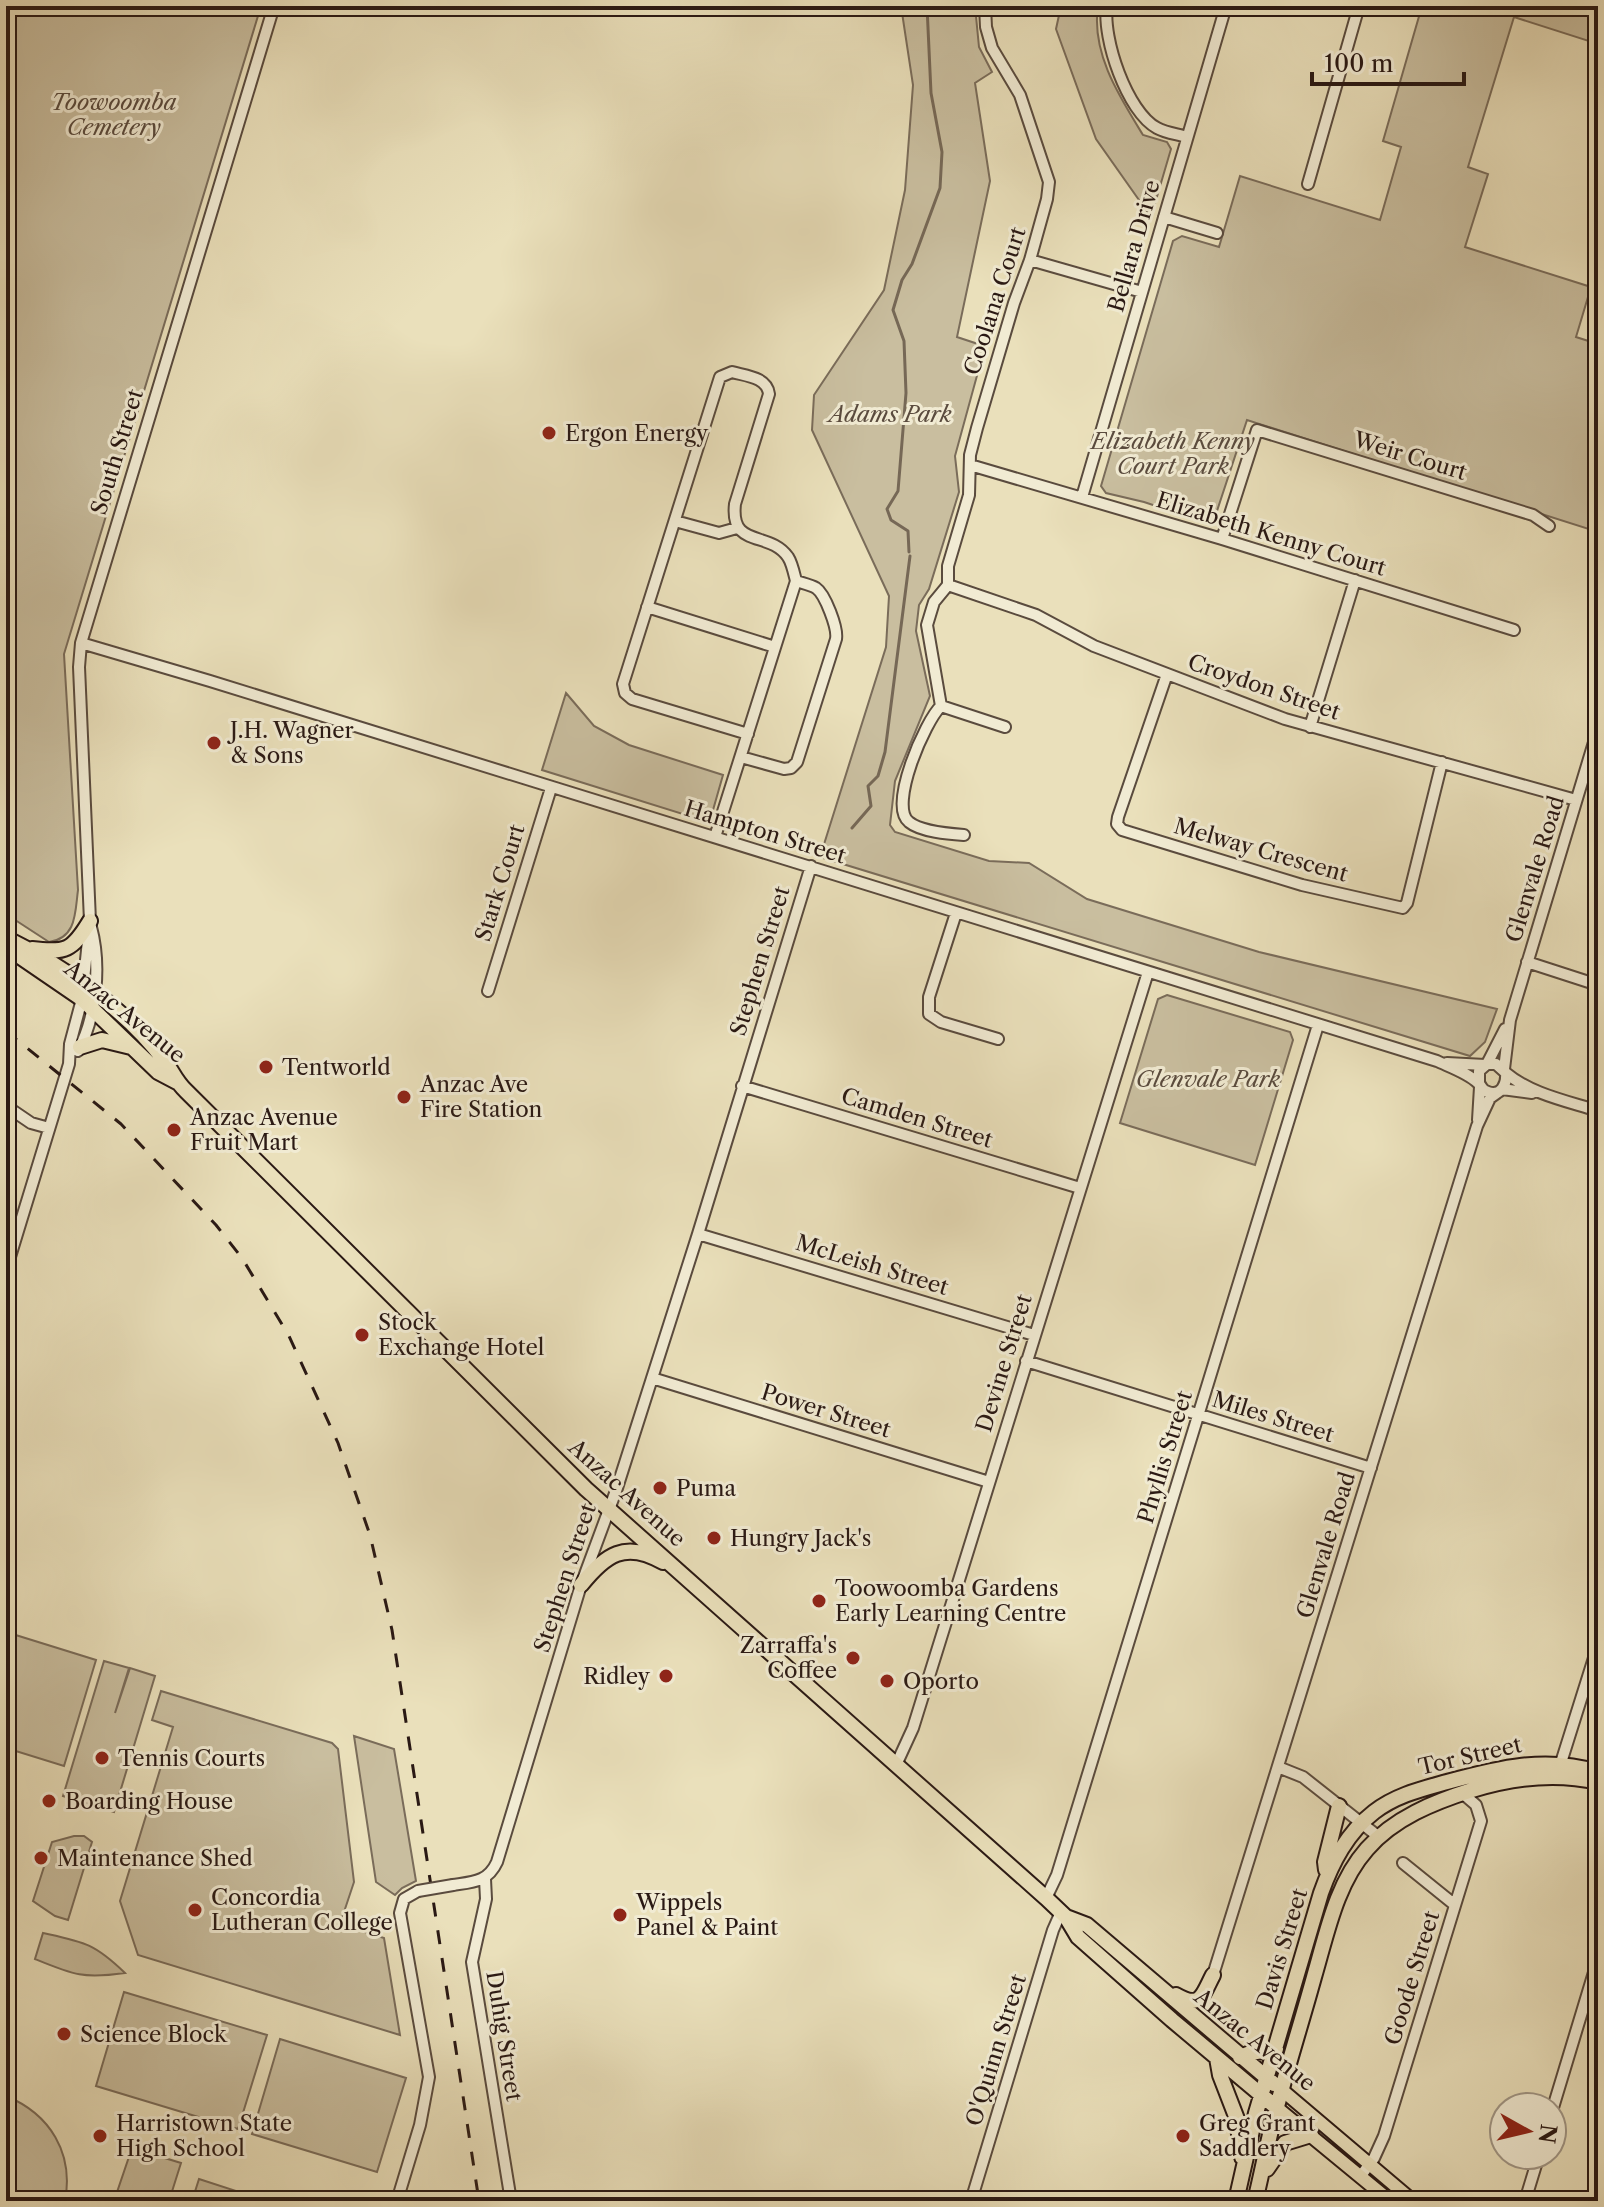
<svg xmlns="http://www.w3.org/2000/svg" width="1604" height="2207" viewBox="0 0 1604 2207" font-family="'Libre Caslon Text',serif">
<rect width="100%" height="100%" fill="#eae0bb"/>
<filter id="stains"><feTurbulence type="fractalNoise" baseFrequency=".0025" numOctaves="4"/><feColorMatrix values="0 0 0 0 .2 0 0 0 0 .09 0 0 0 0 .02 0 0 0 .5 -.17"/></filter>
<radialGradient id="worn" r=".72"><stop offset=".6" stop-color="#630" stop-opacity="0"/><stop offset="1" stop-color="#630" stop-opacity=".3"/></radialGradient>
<path fill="#c9be9f" stroke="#7a6c5a" stroke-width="2" d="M6,6H261L64,654L78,890C75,912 77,938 49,942L6,914Z
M901,6H975L979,47L992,72L975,83L990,181L957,337L981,345L980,349L984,350L955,456L959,492L929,589L919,605L916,631L930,696L895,781L890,825L895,832L989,861L1029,863L1087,899L1259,952L1497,1009L1485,1042L1470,1056L820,857L886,647L889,596L812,430L814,395L884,290L905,190L913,85Z
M1061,6H1098C1091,53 1119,96 1143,135L1167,142L1171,149L1151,217L1096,139L1056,29Z
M1422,6H1598V44L1514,17L1468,167L1488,174L1465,247L1591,287L1576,337L1598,344V532L1247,420L1214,520L1204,522L1144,502L1106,493L1101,486L1173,241L1182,236L1219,247L1240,176L1380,220L1401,147L1383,141Z
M566,693L594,726L629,745L723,775L711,817L705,821L542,770Z
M1167,995L1290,1032L1293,1040L1255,1165L1120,1123L1158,999Z
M6,1632L96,1660L64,1766L6,1748Z
M104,1661L129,1668L115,1713L130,1668L155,1676L114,1812L63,1796Z
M161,1691L332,1743L338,1749L354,1882L340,1924L384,1938L400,2035L138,1955L120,1901L173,1727L152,1720Z
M354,1736L394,1749L416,1881L402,1888L395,1895L376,1882Z
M74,1836H84L92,1842L68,1920L55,1916L33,1901L52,1842Z
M43,1933C84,1942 94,1943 125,1973C83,1979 74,1975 35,1959Z
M124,1992L267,2035L238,2129L96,2086Z
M280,2039L406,2078L377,2172L252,2134Z
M6,2096C50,2114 74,2153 65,2201H6Z
M132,2148L181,2163L169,2201H114Z
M199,2179L267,2201H192Z"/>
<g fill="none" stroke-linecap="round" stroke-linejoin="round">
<path stroke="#766856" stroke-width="3" d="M909,552L908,531L891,520L887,509L898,491L906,393L904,341L893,310L902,280L912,264L940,188L942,152L931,93L927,6
M852,828L871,806L868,786L878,776L885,752L910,556"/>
<defs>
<path id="minor" d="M1107,6C1102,38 1127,112 1157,128C1166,133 1177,134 1187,137
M1308,184L1359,6
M1164,217L1217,233
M1030,260L1142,292
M970,465L1222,539L1514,630
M1082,497L1226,6
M675,521L719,533L737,528
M1222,539L1257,430L1533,515L1549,526
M948,585L1036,615L1094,646L1285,719L1576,800
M647,607L775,647
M81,643L210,681L1437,1061C1450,1067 1468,1073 1478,1083C1484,1088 1480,1089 1488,1092C1501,1097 1507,1084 1506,1073L1496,1064H1487L1479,1071V1083
M1167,674L1118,817L1117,824L1122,830L1302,885L1403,908L1407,903L1442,762
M941,706L927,625L934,602L948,585V566L969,495L970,455L977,428L1014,303L1030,260L1047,199L1049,182L1020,95L992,48L986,27L985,6
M941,706C925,721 888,806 909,822C921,832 950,834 964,835
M941,706L1005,727
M1310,727L1355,580
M741,757L784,769L791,768L797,762L836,639C838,628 825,594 816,588C811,585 802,583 796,581
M715,837L796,581C794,573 792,563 788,557C769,530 730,549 735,504L769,394C767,377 746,376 732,372L720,377L623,684L625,693L632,699L748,734
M956,913L929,997V1014L941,1022L998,1039
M1527,962L1598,985
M488,991L551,788
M78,1051C97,1016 101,964 91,927
M1447,1063L1485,1065
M1487,1064L1505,1029
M1504,1069L1510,1020L1598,729
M1506,1073C1531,1094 1567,1101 1598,1111
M742,1086L1080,1188
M1502,1089L1532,1093
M6,1106L31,1123L49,1128
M1478,1120L1480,1087
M698,1234L1034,1335
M6,1270L69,1064L70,1044L82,999L90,921L79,667L81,643L274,6
M1026,1361L1371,1468
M652,1378L989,1482
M896,1765L913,1728L1148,972
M1278,1767L1303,1777L1379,1837
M1559,1769L1598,1645
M1403,1863L1455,1905
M485,1879L486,1899L472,1962L511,2201
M453,1885C473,1882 488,1882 497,1862L581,1585L617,1488L698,1234L811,866
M1046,1898L1057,1875L1318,1025
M1213,1975L1477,1126L1490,1098L1497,1093
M1552,2111L1598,1959
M1360,2177L1374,2158L1384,2136L1481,1821L1476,1805L1462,1793
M397,2201L420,2125L429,2077L400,1913L404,1899L418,1891
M971,2201L1053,1930L1061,1912
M1525,2201L1539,2155"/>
<path id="major" d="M1282,2090L1413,2201
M1277,2108L1390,2201"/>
<path id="highway" d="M6,938C63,966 126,1009 164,1060C172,1071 176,1082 186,1091L586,1489L1046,1898L1066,1917L1078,1937L1172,2020L1277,2108
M6,947L82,999L158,1072L177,1082
M32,949C66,953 72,951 90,921
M80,1047L102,1040L131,1047
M581,1585C605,1555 625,1540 663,1562
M1326,1870L1325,1862L1339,1806
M1066,1917L1087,1925L1274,2084
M1176,1995C1201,2009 1202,1996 1213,1975
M1240,2057L1250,2053L1276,2049
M1217,2058L1220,2075L1237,2119L1242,2157
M1267,2169L1285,2143L1311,2135
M1236,2201L1256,2113L1321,1893C1332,1862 1347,1833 1374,1812C1396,1795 1422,1789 1447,1782C1499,1768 1545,1756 1598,1772
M1255,2201C1262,2173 1267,2145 1274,2118C1286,2071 1301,2024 1314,1977C1327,1933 1336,1884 1367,1849C1394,1818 1434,1802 1472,1790C1514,1777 1555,1772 1598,1782"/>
</defs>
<use href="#minor" stroke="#5a4b3e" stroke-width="14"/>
<use href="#major" stroke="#2a1914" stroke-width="16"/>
<use href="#highway" stroke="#2a1914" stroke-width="18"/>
<use href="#minor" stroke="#f1ebd3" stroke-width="10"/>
<use href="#major" stroke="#eae0bb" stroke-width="12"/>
<use href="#highway" stroke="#eae0bb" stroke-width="14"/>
<path stroke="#2a1914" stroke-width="3" stroke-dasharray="14 14" stroke-linecap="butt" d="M6,1031L121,1124L216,1225L242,1258L289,1336L338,1443L370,1535L392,1630L479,2201"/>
<defs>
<path id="minor-bridge" d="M418,1891L453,1885"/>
</defs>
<use href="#minor-bridge" stroke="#5a4b3e" stroke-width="14" stroke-linecap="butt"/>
<use href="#minor-bridge" stroke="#f1ebd3" stroke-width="10"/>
</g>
<g fill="#8f2418" stroke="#f1ebd3" stroke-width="3">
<circle cx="549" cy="433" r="8"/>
<circle cx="214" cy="743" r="8"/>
<circle cx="266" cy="1067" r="8"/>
<circle cx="404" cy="1097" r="8"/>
<circle cx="174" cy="1130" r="8"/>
<circle cx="362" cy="1335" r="8"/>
<circle cx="660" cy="1488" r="8"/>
<circle cx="714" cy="1538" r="8"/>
<circle cx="819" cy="1601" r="8"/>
<circle cx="853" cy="1658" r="8"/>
<circle cx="666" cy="1676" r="8"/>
<circle cx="887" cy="1681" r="8"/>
<circle cx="102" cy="1758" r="8"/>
<circle cx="49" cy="1801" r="8"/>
<circle cx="41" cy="1858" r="8"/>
<circle cx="195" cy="1910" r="8"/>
<circle cx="620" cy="1915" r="8"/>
<circle cx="64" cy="2034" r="8"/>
<circle cx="100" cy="2136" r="8"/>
<circle cx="1183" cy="2136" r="8"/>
</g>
<g text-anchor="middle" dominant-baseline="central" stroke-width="6" stroke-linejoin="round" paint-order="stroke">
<g font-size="22" font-style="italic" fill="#5a4b3e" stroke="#f1ebd3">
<text x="114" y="102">Toowoomba<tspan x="114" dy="25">Cemetery</tspan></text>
<text x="890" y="414">Adams Park</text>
<text x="1173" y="441">Elizabeth Kenny<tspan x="1173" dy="25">Court Park</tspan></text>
<text x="1208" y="1079">Glenvale Park</text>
</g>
<g font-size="22" fill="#2a1914" stroke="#f1ebd3">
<text transform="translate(1134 246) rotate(-74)">Bellara Drive</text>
<text transform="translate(995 301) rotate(-72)">Coolana Court</text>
<text transform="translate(117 452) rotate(-73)">South Street</text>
<text transform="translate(1410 456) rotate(17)">Weir Court</text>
<text transform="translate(1271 534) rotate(17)">Elizabeth Kenny Court</text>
<text transform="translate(1264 687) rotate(19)">Croydon Street</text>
<text transform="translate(765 832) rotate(17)">Hampton Street</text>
<text transform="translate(1261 850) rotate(16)">Melway Crescent</text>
<text transform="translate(1535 869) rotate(-73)">Glenvale Road</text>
<text transform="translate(500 883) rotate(-73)">Stark Court</text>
<text transform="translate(760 961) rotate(-73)">Stephen Street</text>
<text transform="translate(125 1012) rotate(39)">Anzac Avenue</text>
<text transform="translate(917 1118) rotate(17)">Camden Street</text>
<text transform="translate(872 1265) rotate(17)">McLeish Street</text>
<text transform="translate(1004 1363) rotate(-73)">Devine Street</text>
<text transform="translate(826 1411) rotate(17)">Power Street</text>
<text transform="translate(1273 1417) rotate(17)">Miles Street</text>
<text transform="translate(1165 1457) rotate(-73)">Phyllis Street</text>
<text transform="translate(627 1493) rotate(42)">Anzac Avenue</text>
<text transform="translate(1326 1545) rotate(-73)">Glenvale Road</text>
<text transform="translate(565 1578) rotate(-72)">Stephen Street</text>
<text transform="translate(1470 1756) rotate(-13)">Tor Street</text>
<text transform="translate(1282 1949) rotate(-73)">Davis Street</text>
<text transform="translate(1412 1978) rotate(-73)">Goode Street</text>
<text transform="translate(504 2036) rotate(81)">Duhig Street</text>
<text transform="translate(1255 2040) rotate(39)">Anzac Avenue</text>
<text transform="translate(996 2050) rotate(-73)">O'Quinn Street</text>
</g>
<g font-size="22" fill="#2a1914" stroke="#f1ebd3" text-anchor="start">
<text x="565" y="433">Ergon Energy</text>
<text x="230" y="730">J.H. Wagner<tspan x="230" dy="25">&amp; Sons</tspan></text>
<text x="282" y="1067">Tentworld</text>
<text x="420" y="1084">Anzac Ave<tspan x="420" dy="25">Fire Station</tspan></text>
<text x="190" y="1117">Anzac Avenue<tspan x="190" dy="25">Fruit Mart</tspan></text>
<text x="378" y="1322">Stock<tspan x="378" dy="25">Exchange Hotel</tspan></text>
<text x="676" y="1488">Puma</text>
<text x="730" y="1538">Hungry Jack's</text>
<text x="835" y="1588">Toowoomba Gardens<tspan x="835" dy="25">Early Learning Centre</tspan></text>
<text x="837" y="1645" text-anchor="end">Zarraffa's<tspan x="837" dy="25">Coffee</tspan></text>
<text x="650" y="1676" text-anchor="end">Ridley</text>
<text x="903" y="1681">Oporto</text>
<text x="118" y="1758">Tennis Courts</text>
<text x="65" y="1801">Boarding House</text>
<text x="57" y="1858">Maintenance Shed</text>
<text x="211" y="1897">Concordia<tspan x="211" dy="25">Lutheran College</tspan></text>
<text x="636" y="1902">Wippels<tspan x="636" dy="25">Panel &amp; Paint</tspan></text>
<text x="80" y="2034">Science Block</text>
<text x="116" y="2123">Harristown State<tspan x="116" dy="25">High School</tspan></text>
<text x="1199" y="2123">Greg Grant<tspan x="1199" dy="25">Saddlery</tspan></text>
</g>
</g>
<rect width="1604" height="2207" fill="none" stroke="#eae0bb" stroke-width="32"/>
<rect x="8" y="8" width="1588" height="2191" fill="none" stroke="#2a1914" stroke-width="4"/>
<rect x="16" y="16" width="1572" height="2175" fill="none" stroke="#2a1914" stroke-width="2"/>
<g transform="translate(1528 2131) rotate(98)"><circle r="38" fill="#f1ebd3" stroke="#a19787" stroke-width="2"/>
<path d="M0-6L14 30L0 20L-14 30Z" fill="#8f2418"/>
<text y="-12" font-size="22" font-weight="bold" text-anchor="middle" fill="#2a1914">N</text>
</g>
<path d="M1312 72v12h152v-12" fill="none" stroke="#2a1914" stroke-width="4"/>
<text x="1324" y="72" font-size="24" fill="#2a1914" stroke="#f1ebd3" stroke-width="6" paint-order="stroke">100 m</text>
<rect width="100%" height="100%" filter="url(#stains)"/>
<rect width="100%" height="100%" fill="url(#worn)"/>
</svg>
